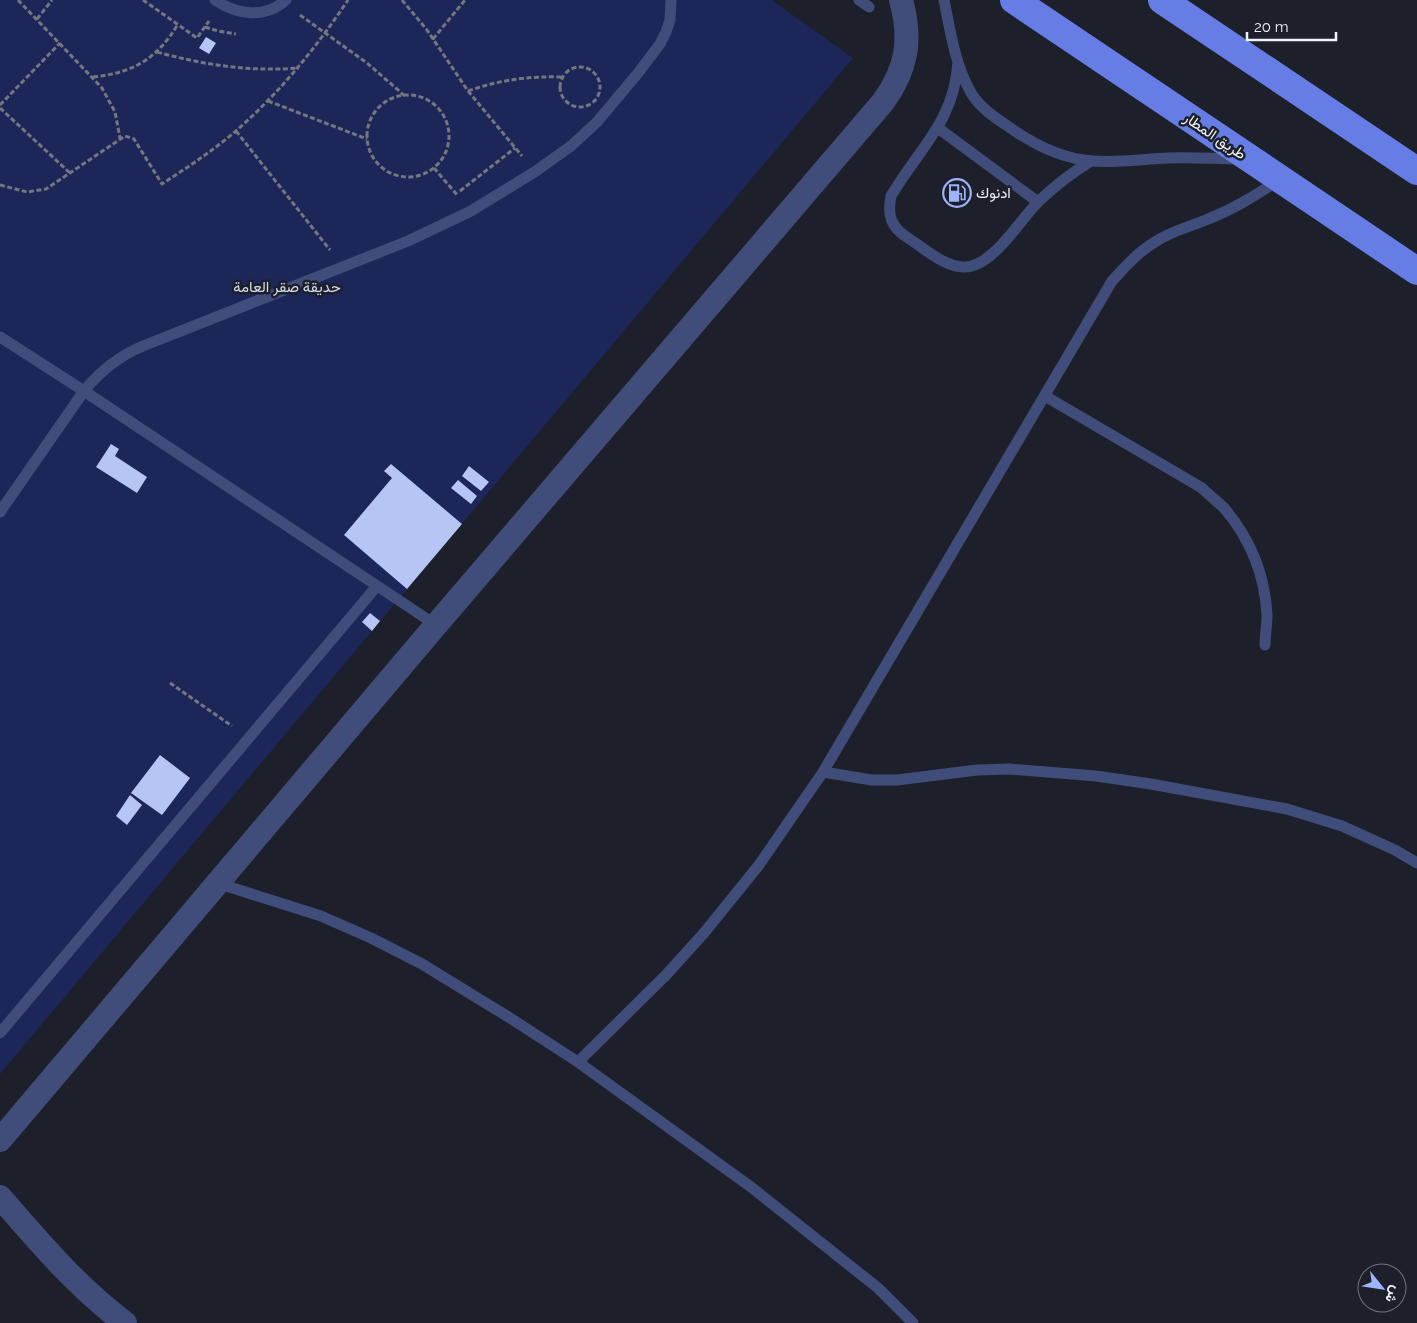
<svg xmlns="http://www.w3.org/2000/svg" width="1417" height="1323" viewBox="0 0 1417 1323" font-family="Raleway,Vazirmatn,sans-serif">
<rect width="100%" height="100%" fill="#1d202a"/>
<path fill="#1c2659" d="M0,0H772L853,58L0,1074Z"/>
<path fill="#b7c5f4" d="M206,37L216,43L209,54L199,48Z
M111,444L119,449L115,456L147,477L137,493L96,467Z
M391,464L462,524L407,589L344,535L392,478L384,471Z
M469,466L489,482L481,491L462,476Z
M458,480L477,496L471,504L451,488Z
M370,613L380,621L372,631L362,622Z
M160,755L190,778L162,815L131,793Z
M130,795L142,805L127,825L116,816Z"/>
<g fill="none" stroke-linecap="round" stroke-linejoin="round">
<path stroke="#747780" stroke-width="3" stroke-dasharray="5 2.5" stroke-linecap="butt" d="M18,0L102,88L115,112L120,138
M143,0L197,38L209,21
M402,0L427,30L468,91L522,156
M300,15L367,63L405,96
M37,19L52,0
M205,27L218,31L236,34
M433,39L465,0
M157,52C204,65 250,72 299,68
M560 87a20 20 0 1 1 40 0a20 20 0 1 1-40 0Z
M93,77C133,73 157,59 178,24
M468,91C499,80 529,76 562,77
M367 136a41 41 0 1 1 82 0a41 41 0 1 1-82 0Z
M268,101L367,139
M0,105L60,43
M0,108L70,173
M236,131L330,250
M434,168L458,196
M0,185L27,192L46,189L125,136L134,139L162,184C188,167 214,150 237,130C280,92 316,48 348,0
M460,191L515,148
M170,683L232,726"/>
<path stroke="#404c7a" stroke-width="11" d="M215,0C237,15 265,19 286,0
M859,0L869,7
M944,0C950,30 955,64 970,91C979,107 994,117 1009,127C1033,144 1062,159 1093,161C1118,163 1143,159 1169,158C1193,157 1217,159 1241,159
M958,62C954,122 920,147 891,196C887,216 891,227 908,238C924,248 945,268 965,267C994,266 1020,219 1040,200C1056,185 1073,172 1091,161
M938,128L1038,202
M0,337L84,391L436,625
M1045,396L1202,488C1209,495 1218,502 1225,509C1250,539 1265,576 1267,615C1267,625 1265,635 1265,645
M0,512L84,391C101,370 119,356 143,346L408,241L471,211L536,171L571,146L597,122L638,73L660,44L666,32L670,20L671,0
M823,772L872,780H897L977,770L1009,769L1096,776L1151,784L1287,809L1342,826L1395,850L1417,863
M217,883L321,916L371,938L422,964L510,1018L578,1062L751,1187L878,1288L913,1323
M0,1033L377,586
M578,1062L666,975L704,933L759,865L823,772L1112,281C1125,267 1138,252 1155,242C1171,231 1190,227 1208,219C1234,209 1256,195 1279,180"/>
<path stroke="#404c7a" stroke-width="24" d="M0,1140L436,625L883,102C907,69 912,40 901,0
M0,1197C39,1242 77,1287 125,1323"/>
<path stroke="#657de5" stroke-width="28" d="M1014,0L1417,271
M1162,0L1417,171"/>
</g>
<defs>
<symbol id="fuel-ring" viewBox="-11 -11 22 22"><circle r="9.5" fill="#1d202a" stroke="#9eb3fd" stroke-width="1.5"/><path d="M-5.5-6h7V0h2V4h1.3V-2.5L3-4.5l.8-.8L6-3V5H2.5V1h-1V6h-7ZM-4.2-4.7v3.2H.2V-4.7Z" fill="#9eb3fd"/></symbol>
</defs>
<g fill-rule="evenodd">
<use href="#fuel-ring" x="941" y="177" width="32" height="32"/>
</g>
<g text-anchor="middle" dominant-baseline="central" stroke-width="5" stroke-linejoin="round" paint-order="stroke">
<g font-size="15" fill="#f0f2f9" stroke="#1d202a">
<text transform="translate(1215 136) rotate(34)">طريق المطار</text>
</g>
<g font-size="15" fill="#f0f2f9" stroke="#1d202a" text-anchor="start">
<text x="976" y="193">ادنوك</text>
</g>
<g font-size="15" fill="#d5dcf0" stroke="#1d202a">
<text x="287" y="287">حديقة صقر العامة</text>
</g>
</g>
<g transform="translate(1382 1288) rotate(120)"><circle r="24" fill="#1d202a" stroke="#71747d"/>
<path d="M0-4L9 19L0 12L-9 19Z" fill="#9eb3fd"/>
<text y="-8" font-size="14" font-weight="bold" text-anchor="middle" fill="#f0f2f9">ش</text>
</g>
<path d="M1247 32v8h89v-8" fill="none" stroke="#f0f2f9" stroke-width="2.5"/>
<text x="1254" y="32" font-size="15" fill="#f0f2f9" stroke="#1d202a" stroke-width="4" paint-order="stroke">20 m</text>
</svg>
